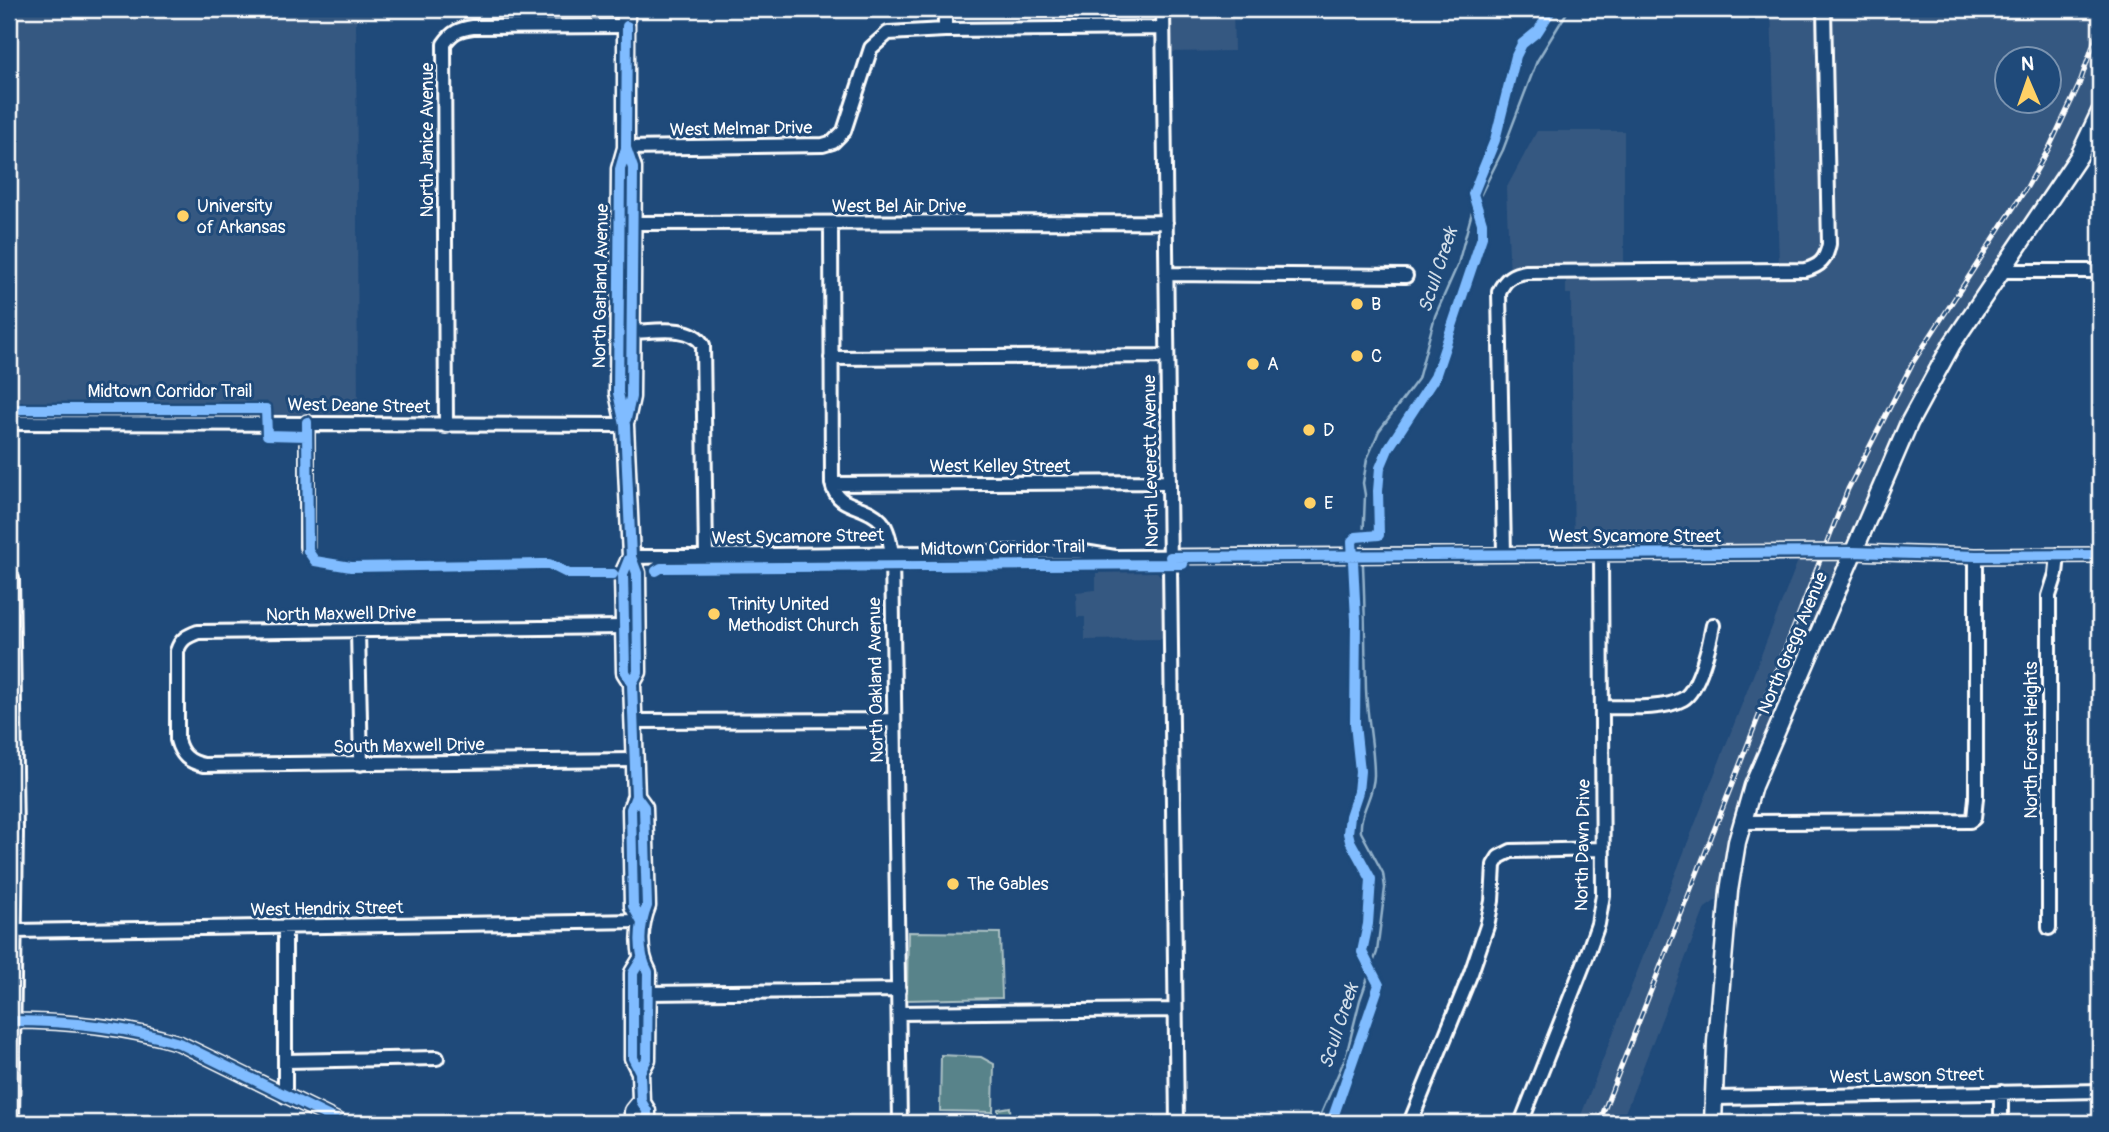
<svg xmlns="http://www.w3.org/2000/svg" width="2109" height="1132" viewBox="0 0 2109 1132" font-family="Pangolin,sans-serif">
<rect width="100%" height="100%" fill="#1f4a7a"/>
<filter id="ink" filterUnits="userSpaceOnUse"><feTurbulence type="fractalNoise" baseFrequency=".0143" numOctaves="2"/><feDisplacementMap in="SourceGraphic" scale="14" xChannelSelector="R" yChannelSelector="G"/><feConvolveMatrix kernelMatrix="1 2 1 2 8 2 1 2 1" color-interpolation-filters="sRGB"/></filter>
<g filter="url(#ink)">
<path fill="#365881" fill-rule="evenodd" d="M9,9H608V12H446L442,18L356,17L358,414L9,413Z
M1163,9H1233L1234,51L1163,52Z
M1771,9H2100V112L1952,344L1753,786L1729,891L1705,908L1621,1123H1578L1801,553L1574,554L1571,294H1566V272L1510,276L1506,189L1537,131H1624V271L1805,270L1821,262L1779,265ZM2008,60H2050V102H2008Z
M1157,572L1162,578V639L1085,640V617H1077L1076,592L1096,590V573Z"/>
<path fill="#58838a" stroke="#acc1c4" stroke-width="2" d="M908,932L1000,933L1002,998L907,1000Z
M941,1055L981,1057L994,1064L993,1112L940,1111Z
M1010,1107L1011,1123H998V1109Z"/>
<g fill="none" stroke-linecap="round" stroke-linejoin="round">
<path stroke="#92b1ca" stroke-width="2.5" d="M1363,544L1365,495L1363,483L1367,459L1379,431L1418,379L1435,316L1458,264L1472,212L1503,150L1537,61L1569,9
M1317,1123L1346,1056L1360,1000L1377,952L1385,888L1383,873L1361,832C1359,812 1374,796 1374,775C1374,746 1367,718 1366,689C1365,648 1365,607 1363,565"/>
<defs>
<path id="minor" d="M945,9V30
M1163,9L1177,1123
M626,148L823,145L833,142L844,131L871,48L888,33L945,30L1163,28
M632,223L1166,222
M831,224L832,484C838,510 865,503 881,521C888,529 890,542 892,553L900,1123
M2002,271H2100
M1166,274L1406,276
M630,332C652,332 690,323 703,345L706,556
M831,358L1167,356
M307,422V547
M9,423L625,425
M446,426L444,44C452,32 459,29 473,27L627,26
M832,484L1169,482
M1504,554L1499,292C1505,279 1512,274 1526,272L1805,270C1820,266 1826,260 1829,244L1824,9
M631,557L1078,551L1115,557L1853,552L1976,556L2100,555
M12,578L16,833L12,1123
M624,627L198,632C187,636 181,639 177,651V740C181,755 189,762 204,765L634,760
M358,632L361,764
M1602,707C1624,707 1664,710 1683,699C1699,690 1710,643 1713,625
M633,721L893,720
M1742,822L1970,821L1974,818L1976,798V556
M285,928V1096
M2049,928V596L2056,574L2058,555
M14,931L641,921
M648,993L899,990
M899,1013L1175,1010
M9,1021C67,1021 123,1026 179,1043L342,1123
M286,1061L437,1058
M1714,1098L2100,1091
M1410,1123L1471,973L1487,926L1492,901L1494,865L1499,857L1511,851L1603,849
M1521,1123L1586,958L1598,924L1603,895L1601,553
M2001,1123V1092"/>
<path id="major" d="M626,9V148L620,169L618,393L625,425L631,557L637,573L638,672L632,683
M626,420L631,397L633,168L626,148
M631,557L623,574L625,672L632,683L636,796L631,809L633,906L641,921
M636,796L644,807L647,906C639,926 637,952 648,972L647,1059L640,1072
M641,960L633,973V1058L640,1072L641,1101L647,1111V1123
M633,1123V1111L641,1101
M1713,1123L1716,1042L1729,891L1737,842L1753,786L1909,423L1952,344L2079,156L2100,112"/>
</defs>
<use href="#minor" stroke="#fff" stroke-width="18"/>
<use href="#major" stroke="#fff" stroke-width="21"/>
<use href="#minor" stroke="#1f4a7a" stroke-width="12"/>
<use href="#major" stroke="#1f4a7a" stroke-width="16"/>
<defs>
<path id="rail" d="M1599,1123L1848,489L1912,364L2027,187L2049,148L2079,85L2100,25"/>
</defs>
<use href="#rail" stroke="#fff" stroke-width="5"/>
<use href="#rail" stroke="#1f4a7a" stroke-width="2.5" stroke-dasharray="8" stroke-linecap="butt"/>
<defs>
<path id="cycleway" d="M627,26L626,148L620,169L618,393L625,425L631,557L637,573L638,672L632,683
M626,148L633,168L631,397L626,419
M9,409H266L267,435L307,436
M307,422L308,551L315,561L351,567L542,564H549L569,574H613
M1170,557L1853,552L1976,556L2100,555
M629,559L623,574L625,672L632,683L636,796L631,809L633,906L641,921
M656,571L661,568L1183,564
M636,796L644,807L647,906C639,926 637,952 648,972L647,1059L640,1072
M641,960L633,973V1058L640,1072L641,1101L647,1111V1123
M9,1021C67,1021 123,1026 179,1043L342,1123
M1331,1123L1379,985L1362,952L1368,924L1371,879L1350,841L1348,833L1350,816L1358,792L1360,771L1355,724L1356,620L1352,541L1356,537L1379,535L1378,491L1380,468L1388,449L1435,377L1482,237V223L1473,194L1495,140L1516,56L1522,44L1538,31L1552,9"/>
</defs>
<use href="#cycleway" stroke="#1f4a7a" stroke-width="15"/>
<use href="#cycleway" stroke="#80bcff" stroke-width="10"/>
</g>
</g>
<g fill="#ffd166" stroke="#1f4a7a" stroke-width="2.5">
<circle cx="183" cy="216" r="7"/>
<circle cx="1357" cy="304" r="7"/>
<circle cx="1357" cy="356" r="7"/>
<circle cx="1253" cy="364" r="7"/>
<circle cx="1309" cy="430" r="7"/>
<circle cx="1310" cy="503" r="7"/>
<circle cx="714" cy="614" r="7"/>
<circle cx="953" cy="884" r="7"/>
</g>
<g text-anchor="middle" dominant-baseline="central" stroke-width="6" stroke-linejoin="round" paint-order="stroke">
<g font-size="18" fill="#fff" stroke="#1f4a7a">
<text transform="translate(741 129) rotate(-1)">West Melmar Drive</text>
<text transform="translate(427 140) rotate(-90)">North Janice Avenue</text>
<text x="899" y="206">West Bel Air Drive</text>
<text transform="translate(601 286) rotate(-89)">North Garland Avenue</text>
<text x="170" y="391">Midtown Corridor Trail</text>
<text transform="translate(359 406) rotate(1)">West Deane Street</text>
<text transform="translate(1151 461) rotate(-91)">North Leverett Avenue</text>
<text x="1000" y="466">West Kelley Street</text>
<text x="1635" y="536">West Sycamore Street</text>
<text transform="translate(798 537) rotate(-1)">West Sycamore Street</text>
<text transform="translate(1003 548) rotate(-1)">Midtown Corridor Trail</text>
<text transform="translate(341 614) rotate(-1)">North Maxwell Drive</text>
<text transform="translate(1793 643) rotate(-67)">North Gregg Avenue</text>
<text transform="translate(876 680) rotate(-91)">North Oakland Avenue</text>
<text transform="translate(2031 740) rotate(-90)">North Forest Heights</text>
<text transform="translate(409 746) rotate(-1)">South Maxwell Drive</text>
<text transform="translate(1583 845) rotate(-89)">North Dawn Drive</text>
<text transform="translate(327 909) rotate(-1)">West Hendrix Street</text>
<text transform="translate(1907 1076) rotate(-1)">West Lawson Street</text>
</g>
<g font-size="18" fill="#fff" stroke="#1f4a7a" text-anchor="start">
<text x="197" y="206">University<tspan x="197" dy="21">of Arkansas</tspan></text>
<text x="1371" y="304">B</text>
<text x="1371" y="356">C</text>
<text x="1267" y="364">A</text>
<text x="1323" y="430">D</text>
<text x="1324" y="503">E</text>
<text x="728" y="604">Trinity United<tspan x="728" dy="21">Methodist Church</tspan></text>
<text x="967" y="884">The Gables</text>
</g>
<g font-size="19" font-style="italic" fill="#d2dee9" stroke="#1f4a7a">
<text transform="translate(1438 270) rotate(-72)">Scull Creek</text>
<text transform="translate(1339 1026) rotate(-72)">Scull Creek</text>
</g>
</g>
<rect width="2109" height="1132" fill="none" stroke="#1f4a7a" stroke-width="35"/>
<rect x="18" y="18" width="2074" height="1097" fill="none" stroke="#fff" stroke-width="2.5" filter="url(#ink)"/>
<g transform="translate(2028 80) rotate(358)"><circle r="33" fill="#1f4a7a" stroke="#7992af" stroke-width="2"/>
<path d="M0-5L12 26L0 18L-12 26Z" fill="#ffd166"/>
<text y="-10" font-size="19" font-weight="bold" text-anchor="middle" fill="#ffffff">N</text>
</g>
</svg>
